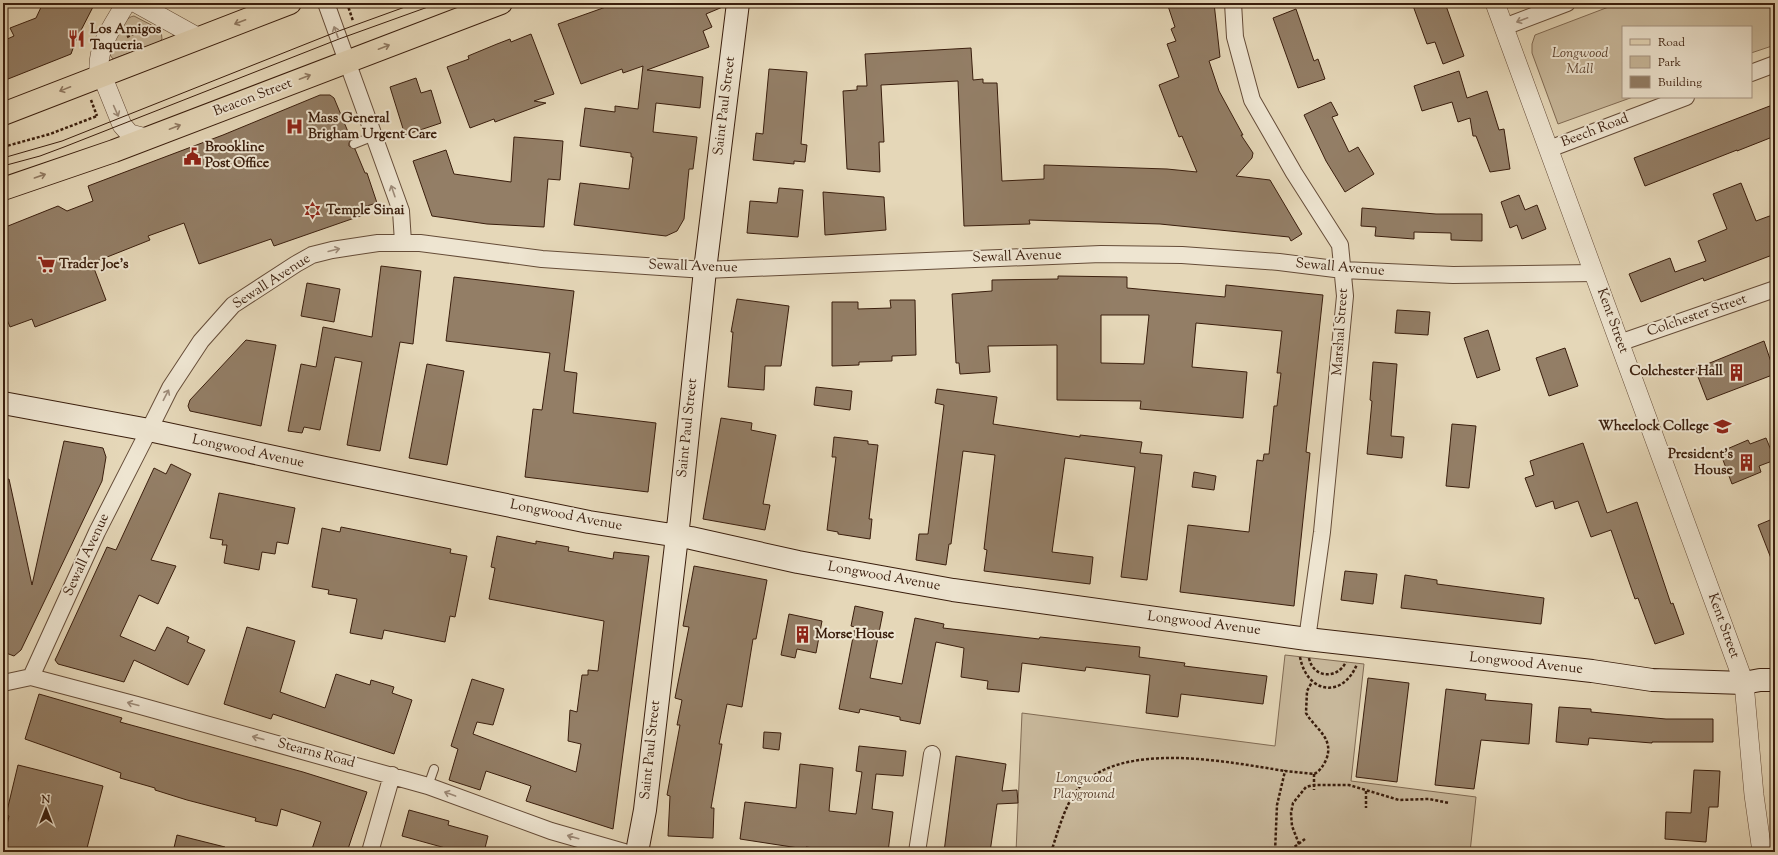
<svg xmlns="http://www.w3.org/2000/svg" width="1778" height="855" viewBox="0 0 1778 855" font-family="'Sorts Mill Goudy',serif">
<rect width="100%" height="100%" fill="#e5d7b8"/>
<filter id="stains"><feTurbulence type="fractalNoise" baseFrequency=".005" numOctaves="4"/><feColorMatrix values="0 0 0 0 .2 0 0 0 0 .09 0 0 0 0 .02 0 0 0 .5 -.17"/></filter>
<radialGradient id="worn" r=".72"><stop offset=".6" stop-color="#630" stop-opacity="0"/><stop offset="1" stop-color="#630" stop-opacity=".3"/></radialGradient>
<path fill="#c8b89b" stroke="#816b54" d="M1619,3H1775V45L1751,53V27H1623V97H1633L1558,124L1532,53V44L1535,35Z
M134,16L161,30L162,39L159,42L113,59L110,55C113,45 122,17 134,16Z
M1285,655L1364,664L1351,781L1476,797L1470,852H1016L1022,713L1275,746Z"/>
<path fill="#937e66" stroke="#3a1e0d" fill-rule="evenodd" d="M43,3H95L76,40L71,54L3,81V41L14,36L10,28L36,18Z
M617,3H725V6L706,14L712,27L703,31L709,47L647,70L703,77L700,108L656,103L653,132L697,137L693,169H689L684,219L677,231L666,236L574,225L580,183L629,189L633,157H631V153L580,146L585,108L615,112V106L638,109L643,66L623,73L622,69L581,84L558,24Z
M1167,3H1214L1220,57L1209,61L1219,91L1243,135H1241L1253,153L1252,158L1236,176L1270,180L1302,234L1291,241L1289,237L1160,224L1029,220L1030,224L964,226L958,81L881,85L884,142H879L880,172L847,169L843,91L857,90V86H867L865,54L971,48L973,80L983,79V83H997L1002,181L1044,179V165L1167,169L1197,172L1182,136L1179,137L1159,85L1179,77L1167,44L1176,41L1171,29L1175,27Z
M1412,3H1445L1464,56L1443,64L1435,42L1427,44Z
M1296,9L1314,61L1318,59L1325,79L1298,88L1273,18Z
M531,34L554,94L534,101L546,103L495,122L494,119L470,128L447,67L469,59L468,56L497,44L510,39L511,42Z
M769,69L807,72L801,144L807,145L805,162L794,161V164L753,160L756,133L763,134Z
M1459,71L1467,98L1487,91L1499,130L1504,129L1510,169L1490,172L1476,136H1473L1470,118L1458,122L1452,102L1422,111L1414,86Z
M416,78L421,93L431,90L441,123L405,135L390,87Z
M320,95H330L334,98L351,139L349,143V146L355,149L365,173H367L377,203L363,207L366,214L274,246L271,239L199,264L184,223L148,236L150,240L92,263L106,300L35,327L32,319L10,327L3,310V228L58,206L67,211L93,201L88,186L223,135Z
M1331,102L1338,115L1332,117L1349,152L1358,147L1374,174L1345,192L1326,161L1304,115Z
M1775,104V136L1737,151V150L1645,186L1634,158Z
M514,137L563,141L560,180L548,179L544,227L487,224L432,216L413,161L446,150L454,174L511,182Z
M1741,183L1756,221L1775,214V254L1704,281L1703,278L1641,302L1629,274L1670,258L1675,272L1706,261L1698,241L1727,229L1713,194Z
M779,188L803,190L798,237L747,233L750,201L777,203Z
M823,192L884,197L886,230L825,235Z
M1519,195L1525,210L1537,205L1546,229L1522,239L1517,225L1510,228L1501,202Z
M1362,208L1436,214H1482V241L1451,240V233L1414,232V239L1375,236L1376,227L1361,226Z
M381,266L421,271L413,344L400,342L380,451L347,445L362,362L335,357L320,430L304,427L302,433L288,431L301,364L316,367L323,327L372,337Z
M1058,276L1127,277V288L1225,297L1226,285L1323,295L1306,452L1310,453L1294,606L1180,592L1188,525L1249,532L1257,460L1263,461L1264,454H1269L1274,406H1277L1281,373H1277L1282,331L1196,323L1192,367L1247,372L1243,418L1140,409L1141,401L1057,400V345L988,346L990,372L960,374L959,363H956L952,294L992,291V280L1058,279ZM1101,315H1149L1144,364L1101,363Z
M454,277L574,291L564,371L577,373L573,413L656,423L648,492L525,477L533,409L542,410L550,353L446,341Z
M307,283L340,289L334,322L301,316Z
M737,299L789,306L781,366H765L764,390L728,387L733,332H731Z
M890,300H915L916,355L892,356V361L859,362V365L832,366V302H858V309L891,308Z
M1397,310L1430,312L1428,335L1395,333Z
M1488,330L1500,370L1477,378L1464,338Z
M246,340L276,345L261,426L190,411L188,406L190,400Z
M1764,341L1775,374L1707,400L1695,369Z
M1565,348L1578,386L1549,396L1536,358Z
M1373,362L1397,364L1391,436L1404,437L1402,458L1367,454L1372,401L1370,400Z
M427,364L464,371L447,465L409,458Z
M816,387L852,391L850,410L814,405Z
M937,389L997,397L993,424L1080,437V435L1142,442L1140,453L1162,455L1147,580L1121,577L1135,467L1065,458L1052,552L1093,557L1090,584L984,571L987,550L984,549L995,455L963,451L951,544H949L946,565L916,560L919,534H928L944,405L935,403Z
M721,418L752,423L751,430L776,435L763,504L770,505L765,530L703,519Z
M1452,424L1476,426L1469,488L1446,486Z
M834,437L868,441V444L878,445L869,519H872L870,539L838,534V532L827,530L836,457H832Z
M1766,438L1775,460L1759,466L1761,472L1732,484L1720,452L1748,440L1750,444Z
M64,441L103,448L106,457L102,481L21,650L14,656L6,653L3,643V480L9,479L32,585Z
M1583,443L1607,513L1637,502L1671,604L1673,603L1684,634L1655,644L1638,598L1635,599L1611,530L1591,537L1578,501L1555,509L1553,501L1536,507L1525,478L1534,475L1530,461Z
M171,464L191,474L151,560L176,566L158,604L139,595L120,636L155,651L167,627L189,637L187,642L205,650L188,685L134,660L124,682L58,664L55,660L57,656L107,547L116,550L154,468L166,474Z
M1194,472L1216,476L1214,490L1192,487Z
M219,493L295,508L288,544L277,542L275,554L262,552L259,570L224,563L227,545H222L223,540L210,538Z
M1775,518V566H1774L1758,525Z
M341,527L451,549L450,553L467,556L455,617L450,616L445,642L384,630L382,639L350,633L357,599L328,594L329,590L312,587L322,528L340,532Z
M497,536L536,544V541L569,547L568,551L613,559L614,552L649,556L613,829L526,801L531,786L486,771L480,790L449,780L458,749L451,746L472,679L504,689L493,725L477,722L473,734L576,772L581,744L568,741L570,710L577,712L582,675H588V670L598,671L604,621L489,599L495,568L491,567Z
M694,566L767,580L756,639H753L742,707L727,704L719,744H722L711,808H714L713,838L668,836L670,796L667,795L680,725H677L682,700L675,698L689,627L683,626Z
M1345,571L1377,574L1373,604L1341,600Z
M1405,575L1437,580V584L1544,598L1541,624L1401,608Z
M855,606L883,612L870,678L902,684L915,618L944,624L943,628L1039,639L1040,637L1140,647L1139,657L1185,663L1184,666L1267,676L1263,704L1181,694L1178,717L1146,713L1150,675L1086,667L1085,671L1022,663L1019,692L987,689L988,681L961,677L964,648L936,642L920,724L900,720V717L860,709L859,713L839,709L855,627L851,626Z
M789,614L822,621L816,653L797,649L795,658L781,655Z
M247,627L295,641L280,692L325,708L336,674L370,685L371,680L394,687L392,693L412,700L394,754L273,714L271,719L224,704Z
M1368,678L1409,683L1397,782L1356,777Z
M1446,689L1486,694L1485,700L1532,704L1529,744L1481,740L1474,789L1435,785Z
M39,694L122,718L120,722L303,772L367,792L347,852H311L321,822L281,809L277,826L255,821L256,818L187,800L155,790V788L120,778L121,773L25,739Z
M1559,707L1591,709V712L1666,719H1713V742H1652V743L1589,738L1588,745L1556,742Z
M764,732L781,733L779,750L763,748Z
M859,746L906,751L903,776L876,774L872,809L893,812L888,852L845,850V852H843L806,847L805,849L740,839L745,802L796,808L800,764L833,768L829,811L856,814L862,772L856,771Z
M956,756L1006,764L1002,791L1017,790L1018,803L997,804L990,852H944Z
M18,765L103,786L86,852H3V842L9,816L6,815Z
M1694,770L1720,771L1718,807H1709L1706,842L1665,839L1666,812L1691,813Z
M409,810L449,821L448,825L488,836L484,852H448L449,849L402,836Z
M177,835L225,847L224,852H173Z"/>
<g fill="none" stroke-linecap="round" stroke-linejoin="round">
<defs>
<path id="service" d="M354,144L374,136
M428,786L434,769"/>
<path id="minor" d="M326,3L401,211L403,242
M1233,3L1235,37L1252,100L1294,173L1340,245L1345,296L1322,532L1307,639
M1504,27L1567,3
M1751,73L1775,64
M1549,149L1686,97
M1619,343L1775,289
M31,677L97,532L149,430L170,388L201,341L233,305L296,264L312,255L332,250L378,243H420L542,259L705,270L1101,254L1182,255L1279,262L1343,270L1453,275L1594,273
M3,683L31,677L137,705L428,786L551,831L624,852
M370,852L392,775
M917,852L932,754"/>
<path id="tertiary" d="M126,3C115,23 98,44 99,68L122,125L130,134L146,138
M136,3L199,38
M1495,3L1744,683L1754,795L1762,852"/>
<path id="secondary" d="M3,403L149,430L325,468L589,522L691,538L798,562L953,590L1307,639L1592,671L1652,680L1744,683L1760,680H1775
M637,852L645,810L679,519L705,270L738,3"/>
<path id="primary" d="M3,114L290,3
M3,189L114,151L501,3"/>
</defs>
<use href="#service" stroke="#654c38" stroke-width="10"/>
<use href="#minor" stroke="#654c38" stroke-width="18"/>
<use href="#tertiary" stroke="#654c38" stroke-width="20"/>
<use href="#secondary" stroke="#3a1e0d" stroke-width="24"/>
<use href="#primary" stroke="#3a1e0d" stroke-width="24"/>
<path stroke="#3a1e0d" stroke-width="2.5" stroke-dasharray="3 2" stroke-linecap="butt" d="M347,3L353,21
M127,37L146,28
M91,100L97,116
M3,147L50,134L97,116
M1300,657C1307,694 1343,699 1357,664
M1309,658C1313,678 1337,680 1346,662
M1314,774V790
M1366,791V808
M1305,839L1293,848L1275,852L1277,805L1285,771L1314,774C1320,771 1323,766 1326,760C1335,738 1315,729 1306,713L1307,691L1312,682
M1299,844L1292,826L1291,813L1293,803L1306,787L1314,785H1349L1399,800L1429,799L1449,803
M1051,852C1058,832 1064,807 1077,790C1119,739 1228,762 1285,771"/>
<use href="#service" stroke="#eee5d1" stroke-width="8"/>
<use href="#minor" stroke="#eee5d1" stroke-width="16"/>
<use href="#tertiary" stroke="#eee5d1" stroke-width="19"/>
<use href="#secondary" stroke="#eee5d1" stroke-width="22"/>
<use href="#primary" stroke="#e5d7b8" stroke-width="22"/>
<path stroke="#3a1e0d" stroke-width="1" d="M3,158L62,141L336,32L416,3
M3,166L40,156L64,147L339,39L439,3"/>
</g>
<defs><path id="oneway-shaft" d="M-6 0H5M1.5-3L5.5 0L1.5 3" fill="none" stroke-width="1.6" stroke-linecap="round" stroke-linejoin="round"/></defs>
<g stroke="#9d8b79">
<use href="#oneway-shaft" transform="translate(1522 20) rotate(159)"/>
<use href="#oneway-shaft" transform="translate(336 32) rotate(-110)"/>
<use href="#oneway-shaft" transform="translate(116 111) rotate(66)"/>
<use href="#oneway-shaft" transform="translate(393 191) rotate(-109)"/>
<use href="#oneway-shaft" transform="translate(334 250) rotate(-14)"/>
<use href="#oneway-shaft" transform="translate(166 395) rotate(-63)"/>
<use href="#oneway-shaft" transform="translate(133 704) rotate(-165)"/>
<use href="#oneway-shaft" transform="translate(258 738) rotate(-165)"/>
<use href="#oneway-shaft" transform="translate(450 794) rotate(-160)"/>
<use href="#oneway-shaft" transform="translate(573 837) rotate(-164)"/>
</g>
<g stroke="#907a62">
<use href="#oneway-shaft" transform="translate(240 22) rotate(159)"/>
<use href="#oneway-shaft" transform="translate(384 47) rotate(-21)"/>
<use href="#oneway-shaft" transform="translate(305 77) rotate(-21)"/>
<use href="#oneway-shaft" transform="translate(65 89) rotate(158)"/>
<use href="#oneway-shaft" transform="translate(175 127) rotate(-21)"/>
<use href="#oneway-shaft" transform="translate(40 176) rotate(-19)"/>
</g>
<defs>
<symbol id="restaurant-bare" viewBox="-9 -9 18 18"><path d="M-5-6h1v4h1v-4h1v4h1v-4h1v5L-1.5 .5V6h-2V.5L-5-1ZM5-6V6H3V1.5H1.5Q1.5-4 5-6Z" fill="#8f2418" stroke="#eee5d1" stroke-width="2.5" paint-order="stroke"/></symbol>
<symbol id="hospital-bare" viewBox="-9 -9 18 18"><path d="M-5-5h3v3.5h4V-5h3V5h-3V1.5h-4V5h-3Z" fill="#8f2418" stroke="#eee5d1" stroke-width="2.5" paint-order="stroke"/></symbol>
<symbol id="civic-bare" viewBox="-9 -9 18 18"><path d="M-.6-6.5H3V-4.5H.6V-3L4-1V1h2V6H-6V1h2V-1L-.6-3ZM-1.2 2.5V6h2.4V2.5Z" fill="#8f2418" stroke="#eee5d1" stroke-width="2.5" paint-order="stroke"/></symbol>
<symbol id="synagogue-bare" viewBox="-9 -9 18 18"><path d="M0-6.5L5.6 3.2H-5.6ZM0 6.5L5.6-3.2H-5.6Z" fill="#8f2418" stroke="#eee5d1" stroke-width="2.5" paint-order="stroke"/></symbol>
<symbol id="supermarket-bare" viewBox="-9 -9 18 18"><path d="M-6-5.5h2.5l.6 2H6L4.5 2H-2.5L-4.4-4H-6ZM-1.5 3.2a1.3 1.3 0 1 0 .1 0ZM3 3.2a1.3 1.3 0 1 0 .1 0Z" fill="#8f2418" stroke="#eee5d1" stroke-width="2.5" paint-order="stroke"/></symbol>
<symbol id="building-bare" viewBox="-9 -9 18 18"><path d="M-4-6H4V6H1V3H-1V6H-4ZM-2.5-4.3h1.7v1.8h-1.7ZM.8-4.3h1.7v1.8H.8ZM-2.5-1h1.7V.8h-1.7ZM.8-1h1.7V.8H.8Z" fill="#8f2418" stroke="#eee5d1" stroke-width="2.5" paint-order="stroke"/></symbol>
<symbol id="university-bare" viewBox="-9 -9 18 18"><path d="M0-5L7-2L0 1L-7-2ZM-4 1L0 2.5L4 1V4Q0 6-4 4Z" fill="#8f2418" stroke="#eee5d1" stroke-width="2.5" paint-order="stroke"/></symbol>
</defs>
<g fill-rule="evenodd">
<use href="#restaurant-bare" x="64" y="26" width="25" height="25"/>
<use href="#hospital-bare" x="282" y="114" width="25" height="25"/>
<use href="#civic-bare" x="180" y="144" width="25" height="25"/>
<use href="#synagogue-bare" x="300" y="198" width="25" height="25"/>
<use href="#supermarket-bare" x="34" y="252" width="25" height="25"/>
<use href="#building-bare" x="1724" y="360" width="25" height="25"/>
<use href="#university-bare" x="1710" y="414" width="25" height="25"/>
<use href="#building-bare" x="1734" y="450" width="25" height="25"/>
<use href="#building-bare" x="790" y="622" width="25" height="25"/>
</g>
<g text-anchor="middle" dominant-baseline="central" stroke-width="4" stroke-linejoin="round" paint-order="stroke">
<g font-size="14" font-weight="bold" fill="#3a1e0d" stroke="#eee5d1" text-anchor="start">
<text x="90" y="30">Los Amigos<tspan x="90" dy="16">Taqueria</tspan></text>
<text x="308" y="119">Mass General<tspan x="308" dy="16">Brigham Urgent Care</tspan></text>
<text x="205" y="148">Brookline<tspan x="205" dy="16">Post Office</tspan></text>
<text x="326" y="211">Temple Sinai</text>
<text x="59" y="265">Trader Joe's</text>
<text x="1723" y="372" text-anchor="end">Colchester Hall</text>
<text x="1709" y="427" text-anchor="end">Wheelock College</text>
<text x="1733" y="455" text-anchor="end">President's<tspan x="1733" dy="16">House</tspan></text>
<text x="815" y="635">Morse House</text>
</g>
<g font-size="14" font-style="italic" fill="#5e4430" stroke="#eee5d1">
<text x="1580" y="54">Longwood<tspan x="1580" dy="16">Mall</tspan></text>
<text x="1084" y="779">Longwood<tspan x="1084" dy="16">Playground</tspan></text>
</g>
<g font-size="14" fill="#3a1e0d" stroke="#eee5d1">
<text transform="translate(253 98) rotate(-21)">Beacon Street</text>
<text transform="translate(725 106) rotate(-83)">Saint Paul Street</text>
<text transform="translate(1595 131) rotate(-21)">Beech Road</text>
<text transform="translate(1017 257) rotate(-2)">Sewall Avenue</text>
<text transform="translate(693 267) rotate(2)">Sewall Avenue</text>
<text transform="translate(1340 268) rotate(5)">Sewall Avenue</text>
<text transform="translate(272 282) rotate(-33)">Sewall Avenue</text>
<text transform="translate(1697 316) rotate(-19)">Colchester Street</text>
<text transform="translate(1612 321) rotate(70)">Kent Street</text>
<text transform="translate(1341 332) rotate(-86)">Marshal Street</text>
<text transform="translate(688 428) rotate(-84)">Saint Paul Street</text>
<text transform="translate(248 452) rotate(12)">Longwood Avenue</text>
<text transform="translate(566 516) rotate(11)">Longwood Avenue</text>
<text transform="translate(87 555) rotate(-65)">Sewall Avenue</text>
<text transform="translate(884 577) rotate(10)">Longwood Avenue</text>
<text transform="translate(1204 624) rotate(7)">Longwood Avenue</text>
<text transform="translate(1723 626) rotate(70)">Kent Street</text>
<text transform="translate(1526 664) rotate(6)">Longwood Avenue</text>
<text transform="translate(651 750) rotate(-84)">Saint Paul Street</text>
<text transform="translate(316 754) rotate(15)">Stearns Road</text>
</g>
</g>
<rect width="1778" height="855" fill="none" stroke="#e5d7b8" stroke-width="16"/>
<rect x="4" y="4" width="1770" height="847" fill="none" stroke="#3a1e0d" stroke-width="2"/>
<rect x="8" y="8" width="1762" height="839" fill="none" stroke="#3a1e0d"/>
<rect x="1622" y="26" width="130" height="72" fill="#eee5d1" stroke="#a69583"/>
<rect x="1630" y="39" width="20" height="6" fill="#e5d7b8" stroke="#a69583"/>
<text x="1658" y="46" font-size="12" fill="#3a1e0d">Road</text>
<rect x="1630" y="56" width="20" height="12" fill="#c8b89b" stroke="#a69583"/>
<text x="1658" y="66" font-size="12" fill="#3a1e0d">Park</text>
<rect x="1630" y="76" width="20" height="12" fill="#937e66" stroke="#a69583"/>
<text x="1658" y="86" font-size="12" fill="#3a1e0d">Building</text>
<g transform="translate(46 809)" stroke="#eee5d1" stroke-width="3" paint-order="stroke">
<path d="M0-3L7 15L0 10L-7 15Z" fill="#3a1e0d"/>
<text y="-6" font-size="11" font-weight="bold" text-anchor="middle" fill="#3a1e0d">N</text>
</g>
<rect width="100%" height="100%" filter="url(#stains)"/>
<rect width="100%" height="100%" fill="url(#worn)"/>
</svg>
